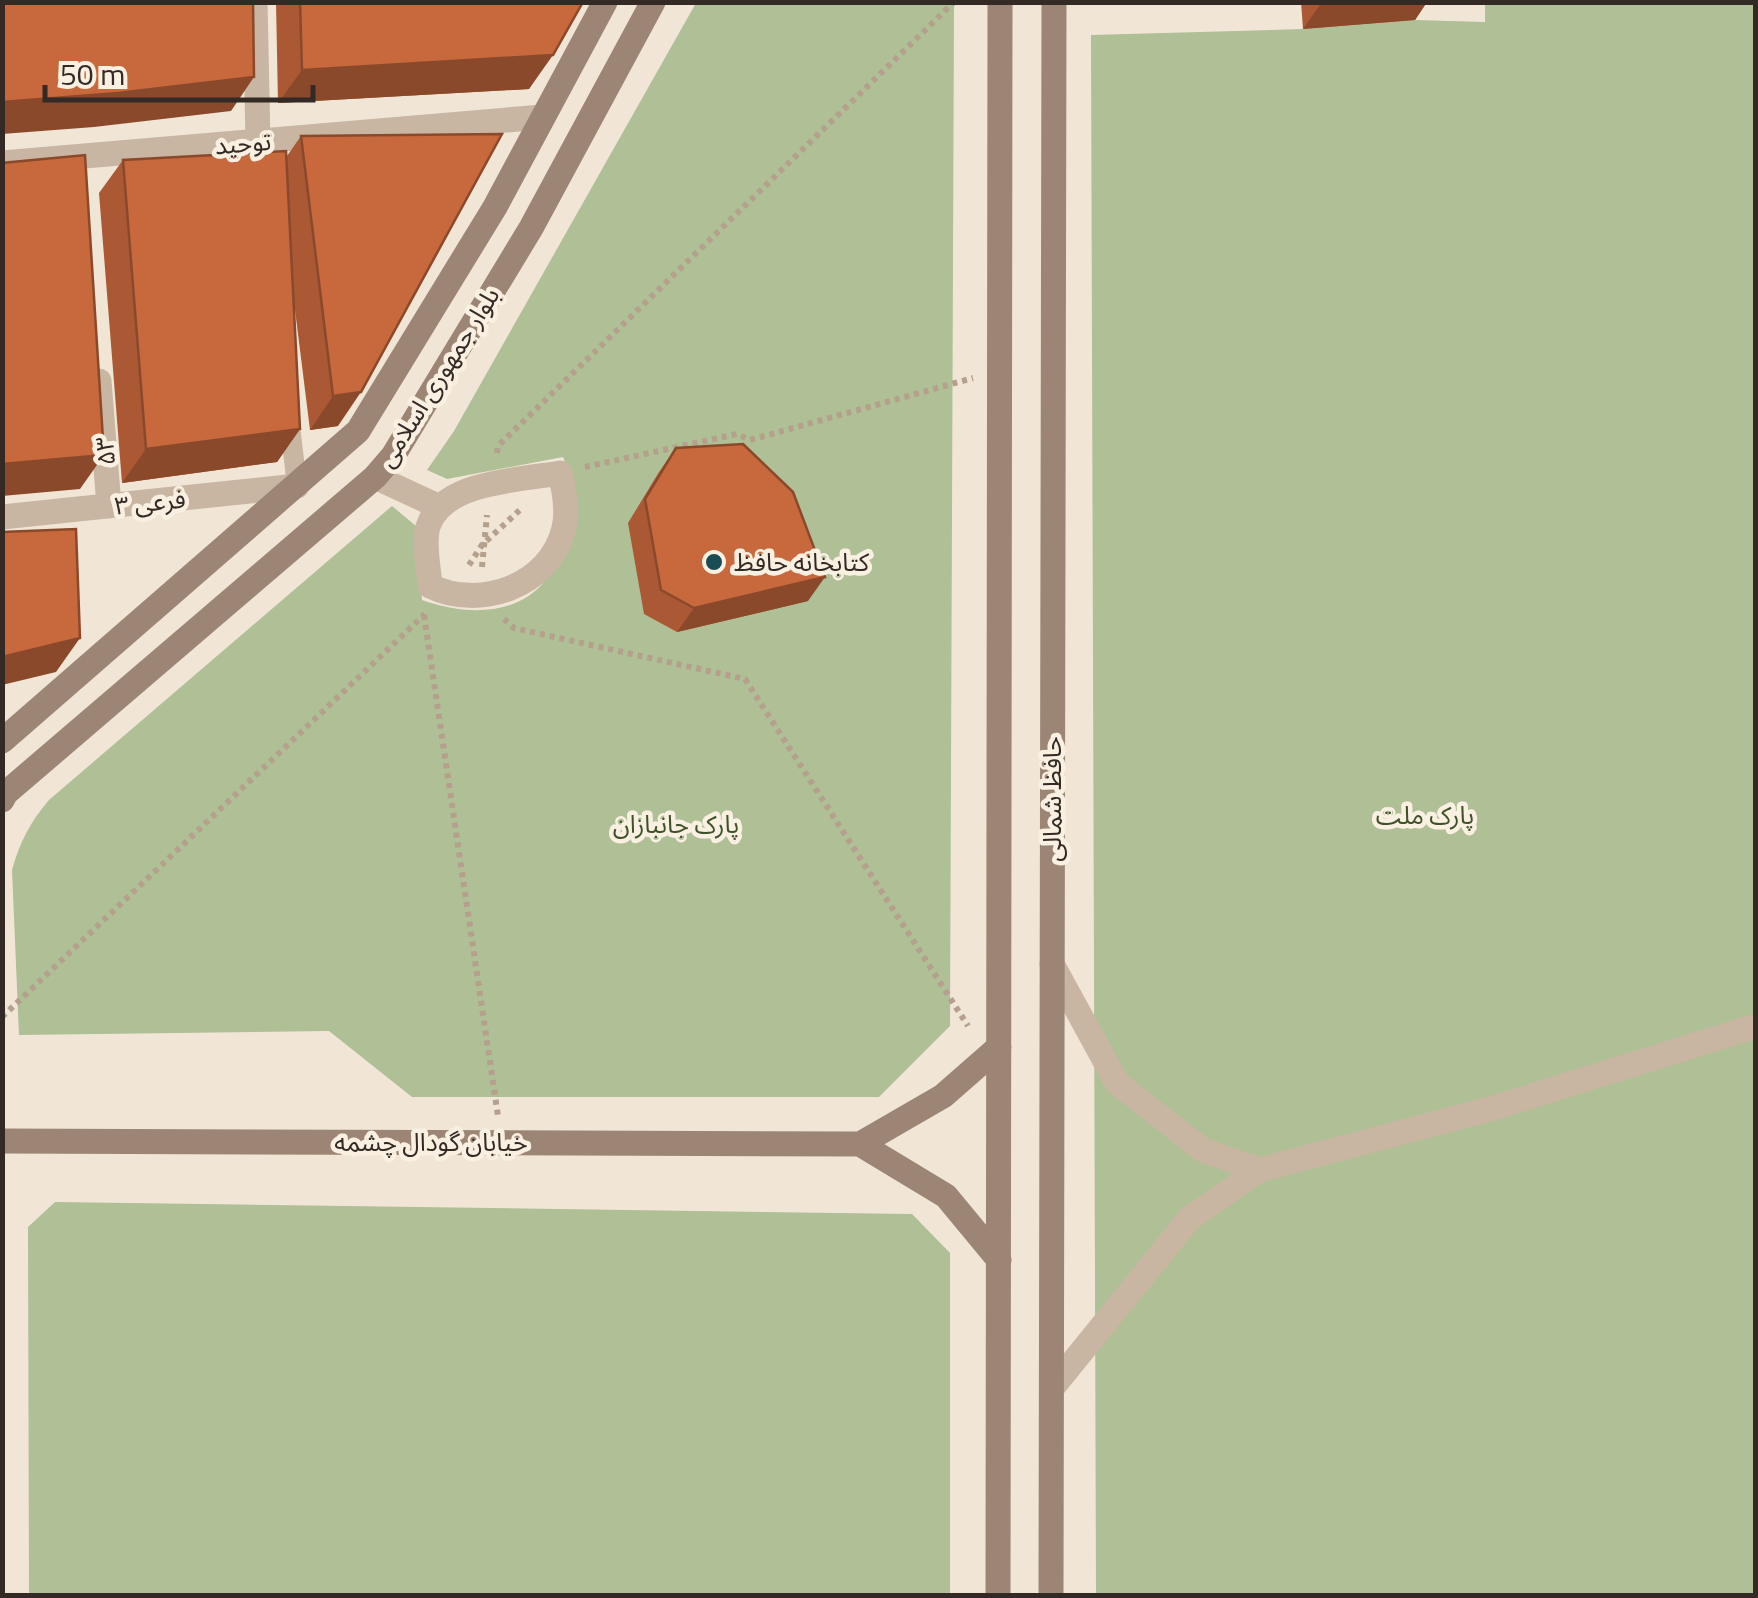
<svg xmlns="http://www.w3.org/2000/svg" width="1758" height="1598" viewBox="0 0 1758 1598" font-family="'Titillium Web','Noto Sans Arabic',sans-serif">
<rect width="100%" height="100%" fill="#f1e6d6"/>
<path fill="#afbf96" d="M696,3H954L950,1026L879,1097H412L329,1031L19,1035L12,870C20,842 30,822 49,800L392,506L416,526L422,600C461,614 514,618 544,582C553,570 555,545 559,530C568,498 576,489 563,457L447,479L427,470L454,431Z
M1485,3H1755V1595H1096L1091,35L1303,29L1415,20L1485,22Z
M55,1202L912,1214L950,1253V1595H29L28,1227Z"/>
<g fill="none" stroke-linecap="round" stroke-linejoin="round">
<path stroke="#b4a08c" stroke-width="6" stroke-dasharray="5 5" stroke-linecap="butt" d="M497,453L498,446L954,2
M585,467L737,434L750,440L973,378
M469,565L482,545L522,508
M482,567L487,515
M424,615L498,1116
M504,619L514,628L745,679L968,1026
M2,1017L425,614"/>
<path stroke="#c8b6a2" stroke-width="20" d="M289,417L297,486"/>
<path stroke="#c8b6a2" stroke-width="25" d="M255,2L258,142
M2,163L542,117
M99,381L109,506
M560,473C564,489 568,512 564,528C550,587 479,610 430,586C429,568 422,540 429,524C445,481 521,480 560,473Z
M375,477L440,507
M2,517L297,486"/>
<path stroke="#c8b6a2" stroke-width="25" d="M1052,964L1117,1083L1203,1150L1259,1170
M1052,1388L1190,1218L1259,1170L1490,1109L1756,1026"/>
<path stroke="#9c8574" stroke-width="25" d="M2,741L358,431L495,207L605,2
M2,800L6,793L375,477L393,456L531,228L653,2
M2,1141L860,1144
M860,1144L946,1196L999,1260
M860,1144L943,1096L999,1047
M998,1596L1000,2
M1051,1596L1054,2"/>
</g>
<path fill="#ab5934" d="M276,2H583L529,89L278,103Z
M1301,2H1427L1415,20L1303,29Z
M301,136L338,426L310,430L294,302L300,429L277,462L122,483L99,193L123,160L287,156Z
M676,448L808,601L677,632L644,614L628,523L659,472Z"/>
<path fill="#8b492b" d="M1322,2H1427L1415,20L1303,29Z
M553,55L529,89L278,103L302,70Z
M254,77L231,111L94,127L2,134V102Z
M361,392L338,426L310,430L333,396Z
M300,429L277,462L122,483L146,449Z
M104,455L80,489L2,496V464Z
M825,577L808,601L677,632L694,608Z
M80,638L56,672L2,685V657Z"/>
<path fill="#c7683d" stroke="#8b492b" stroke-width="2.5" d="M2,2H253L254,77L118,93L2,102Z
M300,2H583L553,55L302,70Z
M502,134L361,392L333,396L301,136Z
M286,151L300,429L146,449L123,160Z
M85,155L104,455L2,464V163Z
M743,444L793,492L825,577L694,608L661,590L645,499L676,448Z
M76,529L80,638L2,657V532Z"/>
<circle fill="#1a4c54" stroke="#f9f0e2" stroke-width="4" cx="714" cy="562" r="10"/>
<g text-anchor="middle" dominant-baseline="central" stroke-width="9" stroke-linejoin="round" paint-order="stroke">
<g font-size="25" fill="#332a25" stroke="#f9f0e2">
<text transform="translate(243 143) rotate(-5)">توحید</text>
<text transform="translate(438 377) rotate(-58)">بلوار جمهوری اسلامی</text>
<text transform="translate(105 451) rotate(-95)">۵۳</text>
<text transform="translate(150 502) rotate(-6)">فرعی ۳</text>
<text transform="translate(1052 799) rotate(-90)">حافظ شمالی</text>
<text x="431" y="1142">خیابان گودال چشمه</text>
</g>
<g font-size="25" fill="#332a25" stroke="#f9f0e2" text-anchor="start">
<text x="734" y="562">کتابخانه حافظ</text>
</g>
<g font-size="25" fill="#3f5128" stroke="#f9f0e2">
<text x="1425" y="815">پارک ملت</text>
<text x="676" y="824">پارک جانبازان</text>
</g>
</g>
<rect width="1758" height="1598" fill="none" stroke="#332a25" stroke-width="10"/>
<path d="M45 85v15h268v-15" fill="none" stroke="#332a25" stroke-width="5"/>
<text x="60" y="85" font-size="30" fill="#332a25" stroke="#f9f0e2" stroke-width="8" paint-order="stroke">50 m</text>
</svg>
